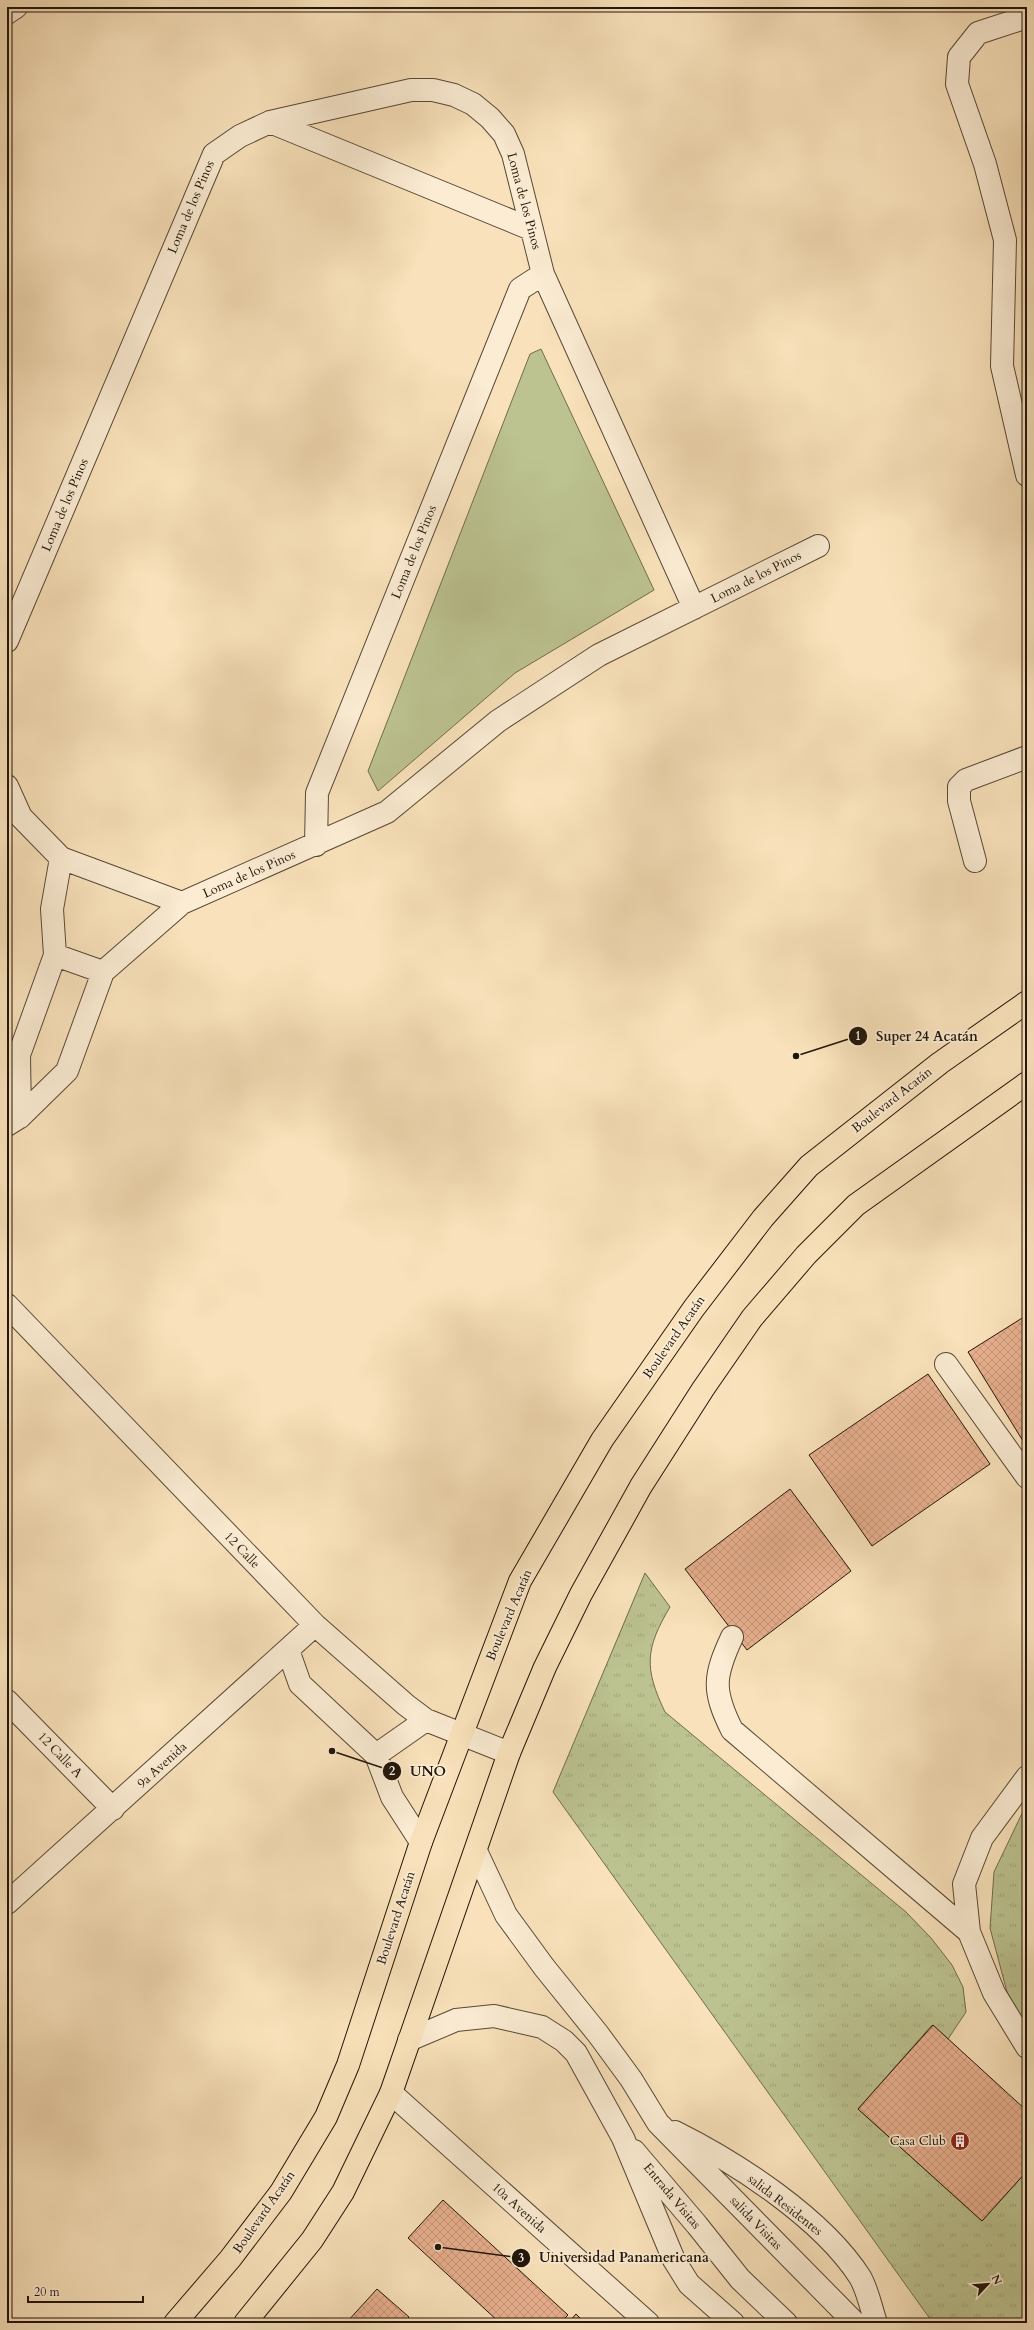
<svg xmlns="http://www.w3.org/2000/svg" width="1034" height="2330" viewBox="0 0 1034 2330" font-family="Cardo,serif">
<defs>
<pattern id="grass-tufts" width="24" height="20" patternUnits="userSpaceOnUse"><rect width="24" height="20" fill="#bcc391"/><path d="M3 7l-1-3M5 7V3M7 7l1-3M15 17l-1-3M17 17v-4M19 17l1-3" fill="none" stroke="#a1a77c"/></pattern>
<pattern id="building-cross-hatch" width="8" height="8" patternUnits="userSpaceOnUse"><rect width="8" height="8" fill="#e9b190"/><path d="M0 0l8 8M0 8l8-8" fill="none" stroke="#c8977b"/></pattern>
</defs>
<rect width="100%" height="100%" fill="#f9e2bb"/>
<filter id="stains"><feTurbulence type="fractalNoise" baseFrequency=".005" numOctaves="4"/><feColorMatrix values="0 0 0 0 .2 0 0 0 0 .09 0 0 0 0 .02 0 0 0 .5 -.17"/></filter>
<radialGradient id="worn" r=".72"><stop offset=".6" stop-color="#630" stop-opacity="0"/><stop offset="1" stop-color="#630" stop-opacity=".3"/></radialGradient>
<path fill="url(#grass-tufts)" stroke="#6f6c4e" d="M645,1573L670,1607C645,1649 644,1668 665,1712L906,1912L931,1938L952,1965L963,1987L966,2012L948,2039L932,2025L858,2109L982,2221L1027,2171V2323H933L553,1792Z
M1027,1803V2027L1007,1992L990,1928L994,1872Z"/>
<path fill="#bcc391" stroke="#6f6c4e" d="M541,349L654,590L515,673L378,791L368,771L530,354Z"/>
<path fill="url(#building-cross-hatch)" stroke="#22150a" d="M1027,1315V1438L1023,1441L968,1352Z
M928,1374L990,1464L872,1546L809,1455Z
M790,1489L851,1571L747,1650L685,1569Z
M933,2025L1027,2111V2171L982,2221L858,2109Z
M443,2200L568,2315L560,2323H500L408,2238Z
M377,2289L409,2317L404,2323H346Z
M576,2314L585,2323H568Z"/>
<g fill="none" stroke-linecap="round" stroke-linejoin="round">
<defs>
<path id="minor" d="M7,13L16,7
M1027,17L978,33L959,57L957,84L985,164L1005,240L1002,366L1027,475
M270,122L531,229
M7,641L214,154L240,136L270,122L411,90H433L454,95L473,104L490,118L504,134L513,154L543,274L694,608
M7,786L21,817L61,858L182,903
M316,845L317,793L520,289L543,274
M975,861L959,801V787L966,780L1027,757
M55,955L103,972
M20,1117L19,1055L55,955L52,909L61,858
M7,1125L20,1117L67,1071L103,972L182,903L387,812L498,721L599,655L818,546
M7,1305L315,1625L406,1705L426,1720L509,1753
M946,1364L1027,1477
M732,1637C714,1676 712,1690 732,1730L969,1932
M288,1650L300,1684L376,1755L392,1797L421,1842
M7,1701L113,1809
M376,1755L426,1720
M1027,1777L982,1838L964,1884L969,1932L994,1993L1027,2047
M476,1851L506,1915L544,1967L598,2034L631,2079L658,2123L855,2323
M7,1903L315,1625
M409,2040L456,2020L494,2016L542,2027L564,2041L576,2053L623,2138L674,2260L689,2284L733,2323
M391,2093L648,2323
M675,2132C737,2163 822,2218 860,2277C868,2291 871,2308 876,2323
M634,2151L697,2225L740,2279L786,2323"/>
<path id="major" d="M175,2323L230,2259L281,2192L326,2117L348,2065L421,1842L520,1581L602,1440L694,1308L763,1218L809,1166L940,1063L1027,1002
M245,2323L312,2240L343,2192L391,2093L509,1753L545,1667L581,1594L641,1486L703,1389L752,1318L806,1255L856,1205L1027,1083"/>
</defs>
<use href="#minor" stroke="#584836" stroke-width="24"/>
<use href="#major" stroke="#22150a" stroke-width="24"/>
<use href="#minor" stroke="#fbecd3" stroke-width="22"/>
<use href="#major" stroke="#f9e2bb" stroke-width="22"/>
</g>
<defs>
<symbol id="building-disc" viewBox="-11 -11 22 22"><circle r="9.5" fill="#8f2418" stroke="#fbecd3"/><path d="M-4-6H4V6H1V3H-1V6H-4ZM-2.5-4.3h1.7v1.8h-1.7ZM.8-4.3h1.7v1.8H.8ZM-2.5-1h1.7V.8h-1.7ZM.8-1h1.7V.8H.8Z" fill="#fff"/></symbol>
</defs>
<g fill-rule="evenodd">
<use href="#building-disc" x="949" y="2130" width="22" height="22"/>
</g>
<g text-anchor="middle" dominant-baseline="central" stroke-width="3.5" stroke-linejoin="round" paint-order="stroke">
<g font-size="13" fill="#22150a" stroke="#fbecd3">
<text transform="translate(524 201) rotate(75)">Loma de los Pinos</text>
<text transform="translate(191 207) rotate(-67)">Loma de los Pinos</text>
<text transform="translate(65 505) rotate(-67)">Loma de los Pinos</text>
<text transform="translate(414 552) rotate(-68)">Loma de los Pinos</text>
<text transform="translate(756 577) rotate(-27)">Loma de los Pinos</text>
<text transform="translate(249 874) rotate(-24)">Loma de los Pinos</text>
<text transform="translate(892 1100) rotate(-38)">Boulevard Acatán</text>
<text transform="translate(674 1337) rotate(-55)">Boulevard Acatán</text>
<text transform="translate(242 1550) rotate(46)">12 Calle</text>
<text transform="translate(509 1615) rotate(-67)">Boulevard Acatán</text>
<text transform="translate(60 1755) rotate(46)">12 Calle A</text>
<text transform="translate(162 1765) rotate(-42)">9a Avenida</text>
<text transform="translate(396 1918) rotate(-72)">Boulevard Acatán</text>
<text transform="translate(672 2196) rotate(50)">Entrada Visitas</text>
<text transform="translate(785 2205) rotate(38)">salida Residentes</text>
<text transform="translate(519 2208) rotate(42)">10a Avenida</text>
<text transform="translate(264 2212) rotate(-55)">Boulevard Acatán</text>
<text transform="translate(756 2223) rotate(46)">salida Visitas</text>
</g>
<g font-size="13" fill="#22150a" stroke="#fbecd3" text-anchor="end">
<text x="946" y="2141">Casa Club</text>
</g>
</g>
<path fill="none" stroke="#22150a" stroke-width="1.5" d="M796 1056L858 1036M332 1751L392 1771M438 2247L521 2258"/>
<g fill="#22150a" stroke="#fbecd3" stroke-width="1.5">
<circle cx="796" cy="1056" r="4"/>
<circle cx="332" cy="1751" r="4"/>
<circle cx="438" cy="2247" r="4"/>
<circle cx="858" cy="1036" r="10"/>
<circle cx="392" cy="1771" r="10"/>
<circle cx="521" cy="2258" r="10"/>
</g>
<g font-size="12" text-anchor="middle" font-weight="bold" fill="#fff">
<text x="858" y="1040">1</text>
<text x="392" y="1775">2</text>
<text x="521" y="2262">3</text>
</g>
<g font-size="14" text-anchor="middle" font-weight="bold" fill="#22150a" stroke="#fbecd3" stroke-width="3.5" stroke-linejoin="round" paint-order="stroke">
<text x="927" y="1041">Super 24 Acatán</text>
<text x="428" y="1776">UNO</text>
<text x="624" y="2262">Universidad Panamericana</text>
</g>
<rect width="1034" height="2330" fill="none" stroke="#f9e2bb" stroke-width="24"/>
<rect x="8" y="8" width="1018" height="2314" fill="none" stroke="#22150a" stroke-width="2"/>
<rect x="12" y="12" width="1010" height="2306" fill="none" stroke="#22150a"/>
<g transform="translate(988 2284) rotate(64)" stroke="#fbecd3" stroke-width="3" paint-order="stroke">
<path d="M0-3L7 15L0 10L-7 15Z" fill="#22150a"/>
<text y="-6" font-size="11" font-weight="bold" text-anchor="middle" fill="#22150a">N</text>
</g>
<path d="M28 2296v6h115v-6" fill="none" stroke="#22150a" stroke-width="2"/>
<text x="34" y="2296" font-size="12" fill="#22150a" stroke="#fbecd3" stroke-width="3" paint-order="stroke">20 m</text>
<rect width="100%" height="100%" filter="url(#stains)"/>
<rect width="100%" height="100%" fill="url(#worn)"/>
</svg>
